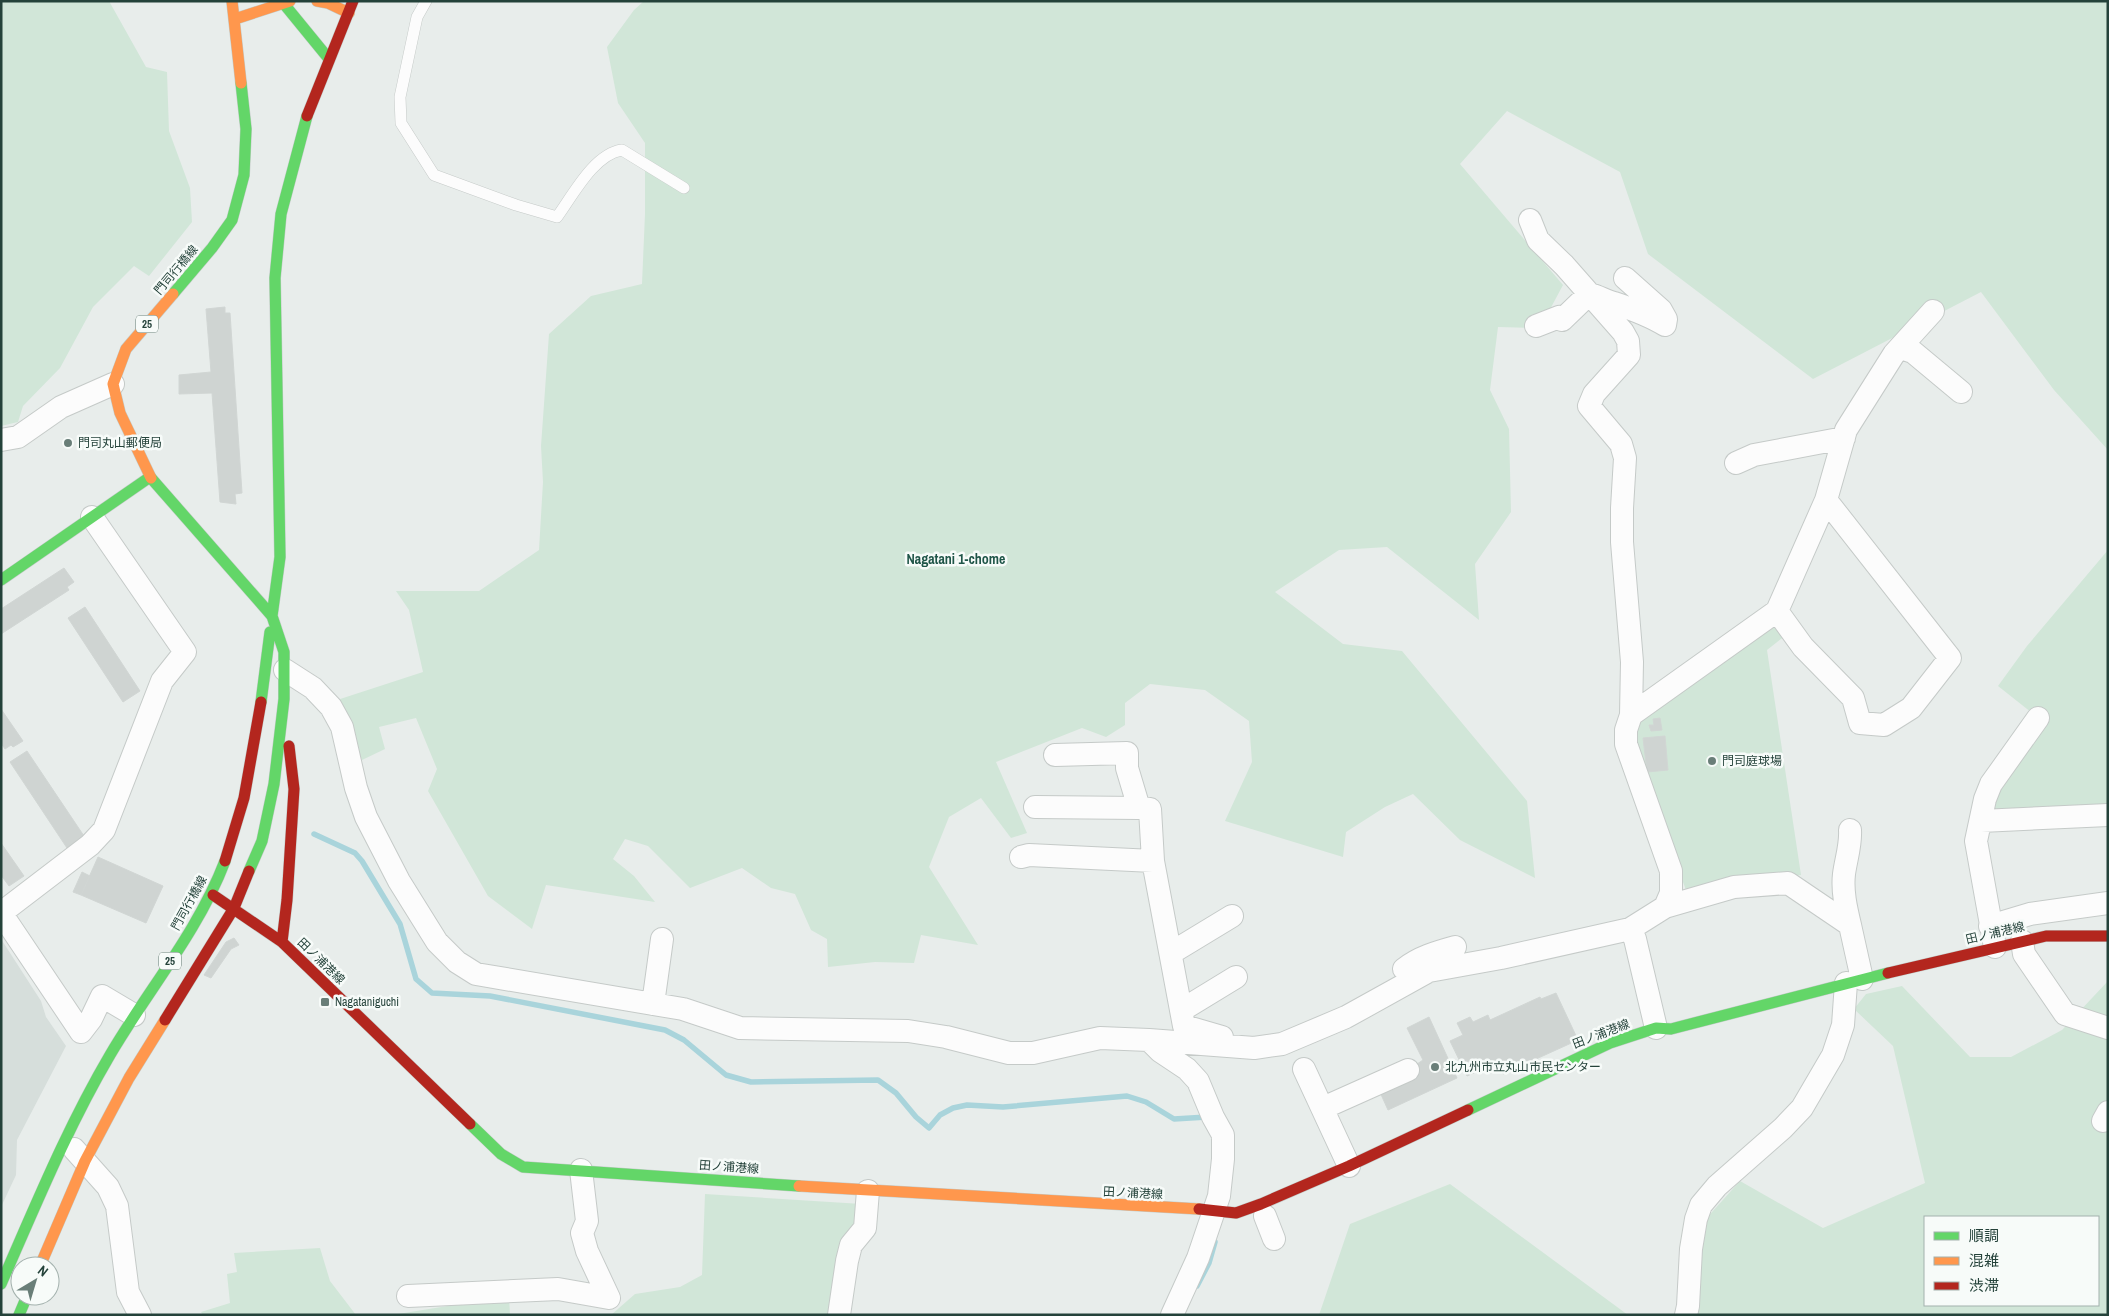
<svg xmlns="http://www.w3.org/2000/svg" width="2109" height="1316" viewBox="0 0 2109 1316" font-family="'Archivo Narrow','Noto Sans JP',sans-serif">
<rect width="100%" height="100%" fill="#e8edeb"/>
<path fill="#d6dedb" d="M1,939L41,1001L46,1017L66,1046L17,1140L16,1175L1,1207Z"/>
<path fill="#d1e6d8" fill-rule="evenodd" d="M1,1H109L146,67L167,72L169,131L190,188L192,222L149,276L134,266L93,307L60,368L23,406L18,422L1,426Z
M644,1H2108V450L2054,390L1981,292L1813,379L1648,254L1620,172L1507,111L1460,164L1563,285L1540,328L1498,327L1490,390L1509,429L1511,512L1475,564L1479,620L1387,547L1339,550L1275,592L1343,644L1402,651L1527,801L1535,878L1460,840L1413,794L1385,807L1346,832L1343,857L1225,821L1252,762L1249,721L1205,690L1150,684L1125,703V725L1106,737L1082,728L996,762L1027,833L1011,838L981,798L949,817L929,867L978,945L921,935L914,963L875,962L828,967L827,939L811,930L795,894L771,888L742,868L690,888L648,846L625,839L613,859L634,876L655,902L546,885L532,929L488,896L428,791L437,769L416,718L379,727L385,749L362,760L345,717L334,701L423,672L409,610L396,591H479L539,550L543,482L541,446L549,334L591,296L642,284L645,214V143L618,103L607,47L634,10Z
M2108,550V809L1988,813L1989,800L2041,720L1998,686L2027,646Z
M1771,625L1781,628L1786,635L1767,650L1801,875L1686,890L1646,784L1633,739L1636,718Z
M2108,981V1315H1694L1703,1222L1740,1181L1823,1228L1925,1183L1893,1046L1854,1009L1866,994L1902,986L1970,1057H2011L2062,1030ZM1925,1217H2098V1305H1925Z
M1450,1184L1628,1315H1319L1350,1224Z
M705,1194L862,1204L836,1315H611L635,1294L680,1287L702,1275Z
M320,1248L330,1281L356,1315H203L201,1312L230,1303L227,1274L237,1272L234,1253Z
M509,1296L510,1315H392Z"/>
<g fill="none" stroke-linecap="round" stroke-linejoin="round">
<path stroke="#a9d4db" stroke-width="5.5" d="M314,834L355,853L362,861L400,924L416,979L432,993L490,996L665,1030L684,1040L726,1075L751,1082L878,1080L896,1093L916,1117L929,1128L940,1115L953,1108L967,1105L1003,1107L1127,1096L1146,1102L1174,1119L1207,1117
M1197,1286L1209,1263L1215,1242"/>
</g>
<path fill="#cfd4d2" stroke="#d1d6d4" d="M225,307V313H230L242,493L235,494L236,504L220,502L212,393L179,394V375L211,372L206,309Z
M64,568L74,582L67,587L69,590L1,634V609Z
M85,607L140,691L123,702L68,618Z
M1,709L23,741L13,747L11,745L5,749L1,743Z
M1660,718L1662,730L1651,731L1649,725H1654L1653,719Z
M1665,736L1668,770L1647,772L1643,738Z
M27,751L84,836L67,848L10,762Z
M1,843L24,876L9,886L1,875Z
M98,857L163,886L146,923L81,895Z
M82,872L90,876L81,895L73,892Z
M234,938L239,945L231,949L211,978L204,975L226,942Z
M1556,993L1578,1040L1503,1074L1498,1062L1467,1076L1450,1041L1463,1035L1457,1023L1470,1017L1473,1022L1488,1015L1490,1020L1540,997L1541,999Z
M1429,1017L1457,1078L1388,1110L1379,1090L1423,1060L1407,1028Z"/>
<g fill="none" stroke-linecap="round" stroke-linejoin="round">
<defs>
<path id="lane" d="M426,1L417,17L400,97L401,123L434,175L516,205L557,217C573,195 594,154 622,150L684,188"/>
<path id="street" d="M1530,220L1538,240L1564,265L1623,332L1628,341L1629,355L1594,394L1589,406L1621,444L1625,458L1622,508V542L1632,662L1631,715L1626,730V744L1671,871V893L1665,907
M1536,326L1559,317L1562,320L1589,294C1599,296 1605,301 1614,303C1632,309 1649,315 1665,325L1666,319L1661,310L1625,278
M1901,348L1913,352L1961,392
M1,440L18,437L61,407L113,384
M1736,463L1754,455L1844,438
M1777,611L1803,647L1853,698L1860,723L1884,725L1911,708L1950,658L1826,500
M285,670L313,688L331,707L342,727L356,788L366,817L399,881L437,942L457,962L476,974L683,1009L740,1028L908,1031L946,1037L1009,1053H1033L1100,1038L1149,1040L1254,1048L1282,1044L1346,1017L1429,971L1501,958L1630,929L1665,907L1734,887L1788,883L1850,925L1862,979
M1631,715L1777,611L1826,500L1846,430L1894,354L1933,311
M1055,755L1127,753V768L1139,808L1150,809L1153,861L1184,1026L1222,1037
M1035,807L1139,808
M1981,821L2108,815
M1021,857L1029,855L1153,861
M1,913L90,845L104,830L162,681L185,652L92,517
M1,913L81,1032L91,1019L102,996L134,1015
M1850,925C1846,908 1842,891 1844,874C1846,859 1851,845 1850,830
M1990,926L2030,914L2108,903
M1630,929L1635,939L1656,1028
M2022,941L2024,954L2065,1014L2108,1028
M1995,947L1976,841L1985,799L1991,784L2038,718
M1171,953L1232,916
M1404,969C1419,957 1437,952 1455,947
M653,1004L662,939
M1182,1010L1236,977
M1149,1040L1160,1051L1187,1069L1198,1081L1213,1117L1223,1135V1159L1219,1196L1198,1258L1172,1315
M1304,1069L1349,1166
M1323,1108L1408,1070
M2103,1121L2108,1112
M74,1149L108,1187L117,1206L128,1292L140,1315
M1265,1216L1274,1239
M408,1296L558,1289L609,1298L587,1251L582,1233L587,1221L581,1170
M839,1315L847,1261L851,1245L865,1228L868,1191
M1686,1315L1688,1306L1691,1249L1696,1219L1701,1205L1717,1186L1783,1128L1802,1108L1833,1055L1843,1025L1846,983"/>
<path id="fast" d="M284,4L329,59
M173,294L212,248L232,220L244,175L246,129L241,83
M151,478L272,616L284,652V699L274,784L262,841L249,871
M1,580L150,477
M272,616L280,557L275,278L281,214L307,116
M261,702L270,632
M1468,1110L1610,1043L1656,1028L1671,1029L1888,973
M470,1124L501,1154L523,1167L799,1186
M1,1284C35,1207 67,1128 110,1055C148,990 198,932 225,861
M19,1315L27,1296"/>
<path id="slow" d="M232,1L241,83
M317,1L328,3L349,13
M235,19L290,1
M151,478L120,413L113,384L126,349L173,294
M799,1186L1199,1209
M40,1266L85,1161L129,1078L165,1020"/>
<path id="jam" d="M307,116L353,1
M225,861L244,798L261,702
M213,895L282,942L470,1124
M282,942L287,900L294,789L289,746
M1888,973L2046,936H2108
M165,1020L234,908L249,871
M1199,1209L1236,1213L1261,1204L1349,1166L1468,1110"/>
</defs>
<use href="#lane" stroke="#c5cac8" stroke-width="12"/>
<use href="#street" stroke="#c5cac8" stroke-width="24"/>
<use href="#fast" stroke="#c3cbc8" stroke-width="12"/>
<use href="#slow" stroke="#c3cbc8" stroke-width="12"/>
<use href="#jam" stroke="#c3cbc8" stroke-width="12"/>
<use href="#lane" stroke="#fcfcfc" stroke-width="11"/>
<use href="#street" stroke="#fcfcfc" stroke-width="22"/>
<use href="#fast" stroke="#63d668" stroke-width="11"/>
<use href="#slow" stroke="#ff974d" stroke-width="11"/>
<use href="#jam" stroke="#b3261e" stroke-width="11"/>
</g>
<g fill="#697e78" stroke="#f7fbf9" stroke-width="2">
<circle cx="68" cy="443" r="5"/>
<circle cx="1712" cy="761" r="5"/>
<rect x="320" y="997" width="10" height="10" rx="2.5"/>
<circle cx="1435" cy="1067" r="5"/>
</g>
<g text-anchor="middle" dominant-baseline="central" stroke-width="5" stroke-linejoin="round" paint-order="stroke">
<g fill="#f7fbf9" stroke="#637a73" stroke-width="1">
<rect x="136" y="315.5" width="22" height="17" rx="4"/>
<rect x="159" y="952.5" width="22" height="17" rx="4"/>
</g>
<g font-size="11" font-weight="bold" fill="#24423a">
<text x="147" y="324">25</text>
<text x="170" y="961">25</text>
</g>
<g font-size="12" fill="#24423a" stroke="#f7fbf9">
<text transform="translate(176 270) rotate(-50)">門司行橋線</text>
<text transform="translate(189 903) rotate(-61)">門司行橋線</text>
<text transform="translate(1995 933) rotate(-13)">田ノ浦港線</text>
<text transform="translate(321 961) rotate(44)">田ノ浦港線</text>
<text transform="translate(1601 1034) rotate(-21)">田ノ浦港線</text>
<text transform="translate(729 1167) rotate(4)">田ノ浦港線</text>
<text transform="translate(1133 1193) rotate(3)">田ノ浦港線</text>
</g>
<g font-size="12" fill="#24423a" stroke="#f7fbf9" text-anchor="start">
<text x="78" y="443">門司丸山郵便局</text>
<text x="1722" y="761">門司庭球場</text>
<text x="335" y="1002">Nagataniguchi</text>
<text x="1445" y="1067">北九州市立丸山市民センター</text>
</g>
<g font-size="14" font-weight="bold" fill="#1f5548" stroke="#f7fbf9">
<text x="956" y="559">Nagatani 1-chome</text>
</g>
</g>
<rect width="2109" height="1316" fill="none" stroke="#24423a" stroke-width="5"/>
<rect x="1924" y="1216" width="175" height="90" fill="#f7fbf9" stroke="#a3b1ad"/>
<rect x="1934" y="1232" width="25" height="8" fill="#63d668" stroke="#a3b1ad"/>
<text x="1969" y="1241" font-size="15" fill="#24423a">順調</text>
<rect x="1934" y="1257" width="25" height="8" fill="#ff974d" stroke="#a3b1ad"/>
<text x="1969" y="1266" font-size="15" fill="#24423a">混雑</text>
<rect x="1934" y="1282" width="25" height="8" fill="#b3261e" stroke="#a3b1ad"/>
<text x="1969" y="1291" font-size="15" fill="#24423a">渋滞</text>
<g transform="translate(35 1281) rotate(38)"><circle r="24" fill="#f7fbf9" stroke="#a3b1ad"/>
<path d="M0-4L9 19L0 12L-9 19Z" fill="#697e78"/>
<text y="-8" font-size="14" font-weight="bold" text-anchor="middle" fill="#24423a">N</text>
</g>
</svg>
